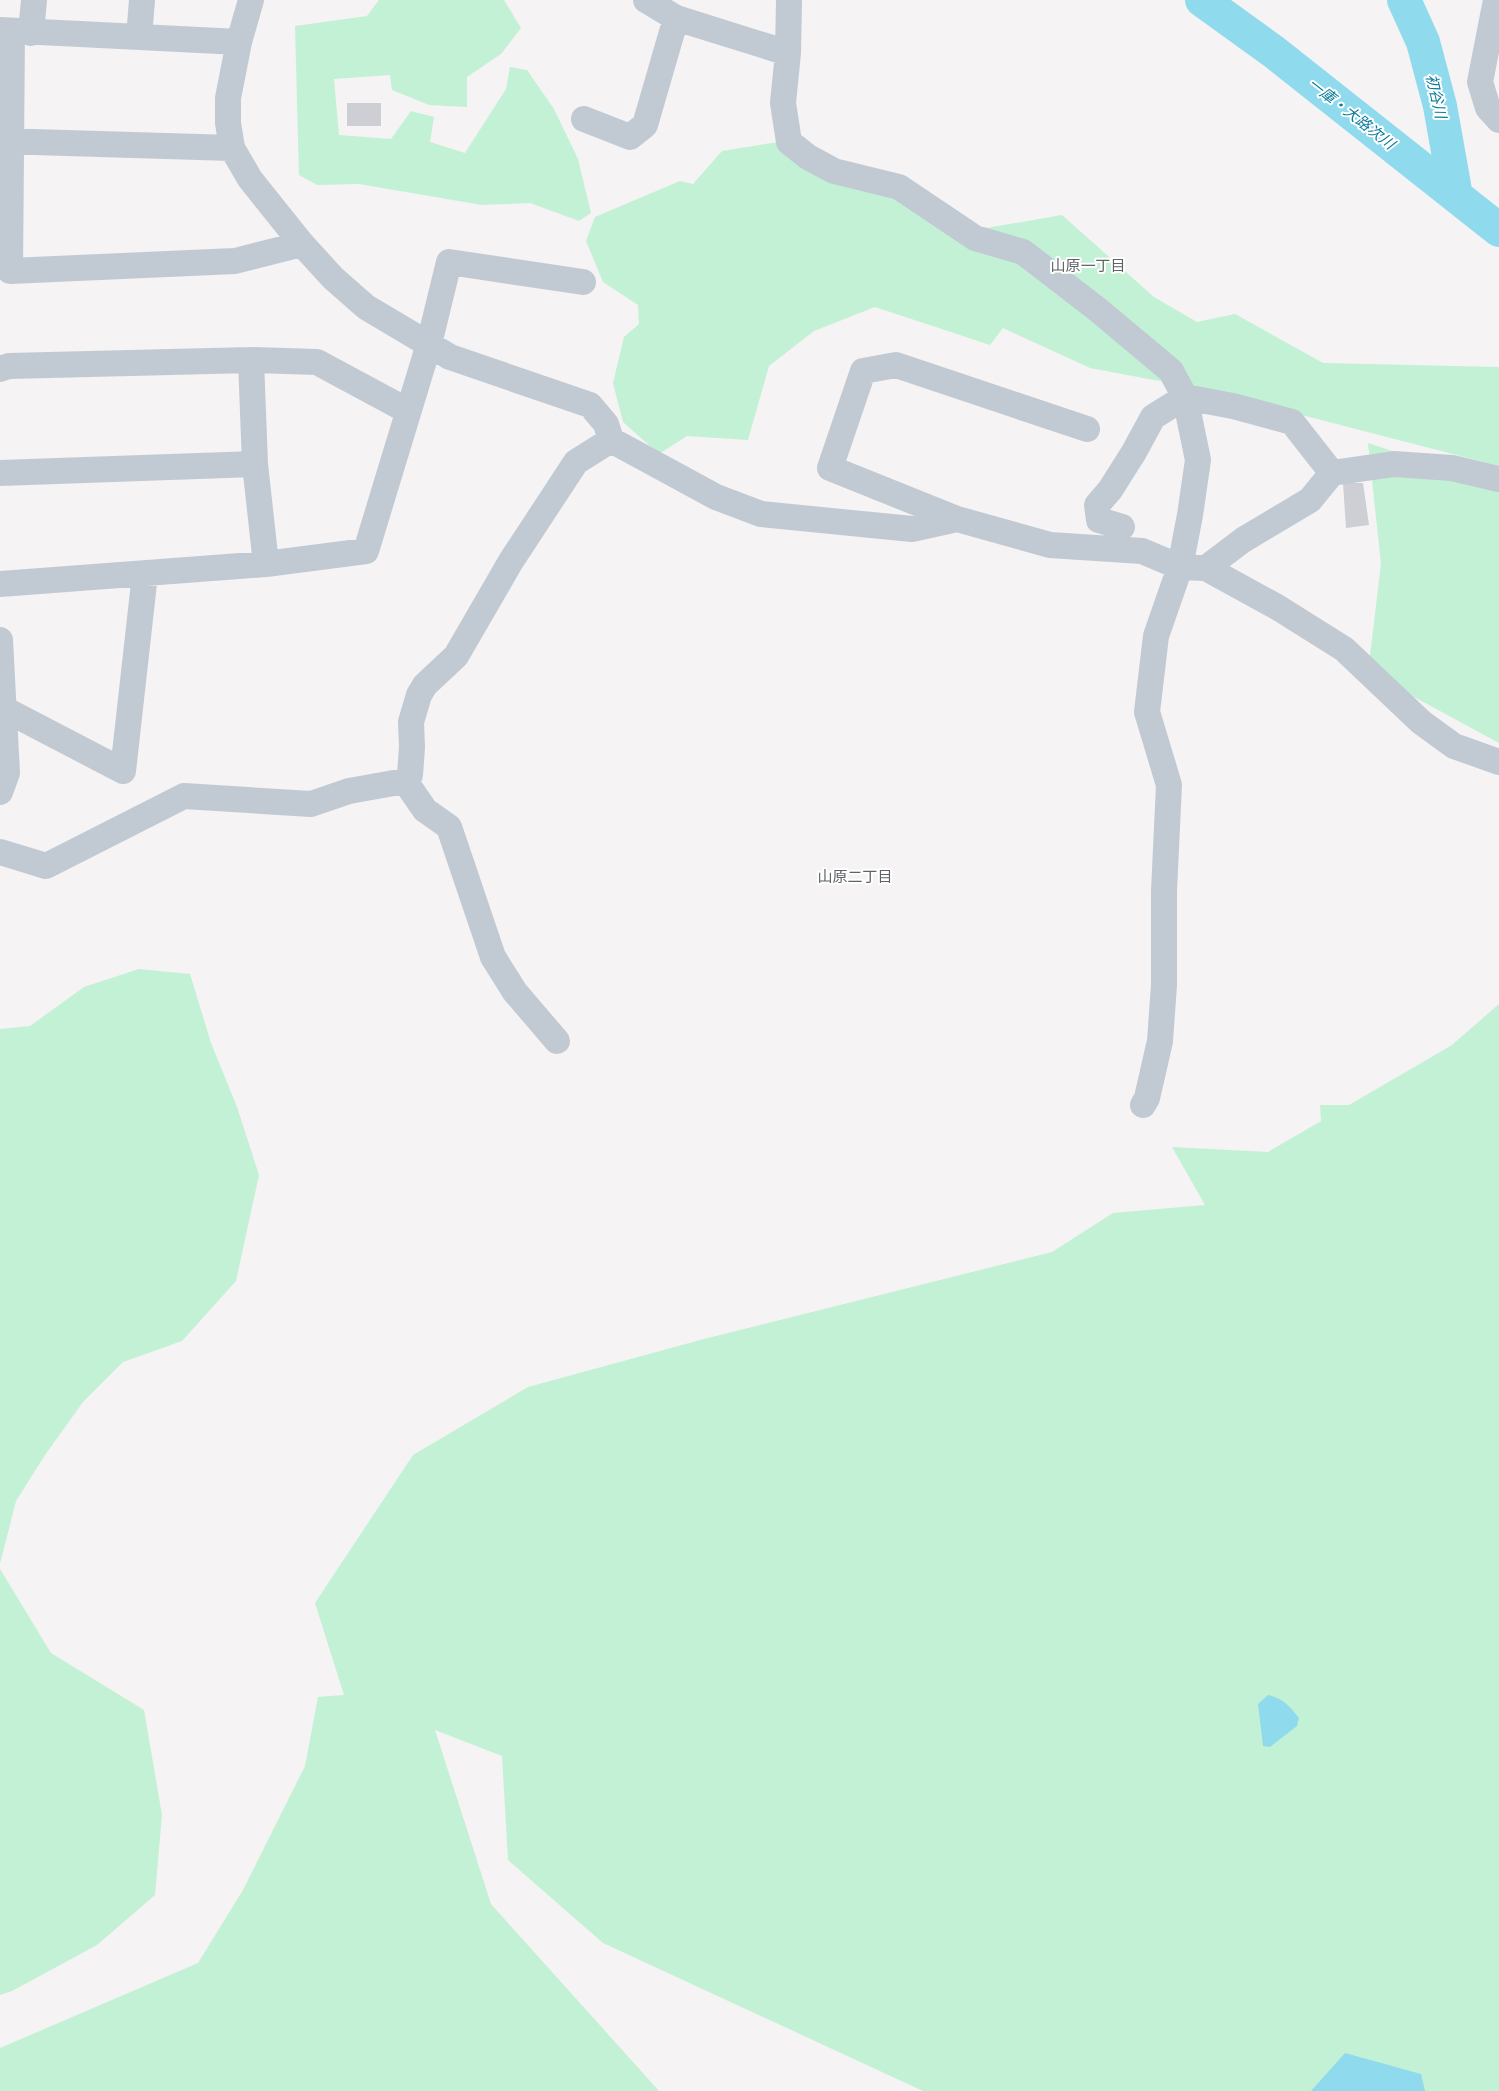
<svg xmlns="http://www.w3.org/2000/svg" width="1499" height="2091" viewBox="0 0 1499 2091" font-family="Lato,'Noto Sans JP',sans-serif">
<rect width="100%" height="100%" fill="#f5f3f3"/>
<path fill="#c3f1d5" d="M379,0H504L521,28L501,54L467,77V107L429,105L392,90L390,75L334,79L339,135L391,139L411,111L434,117L430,142L465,153L506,89L510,67L527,70L554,109L578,159L591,213L579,221L530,203L482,205L359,184L317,185L299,175L295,26L367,16Z
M778,142L889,191L952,234L1062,215L1154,297L1197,322L1235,314L1323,363L1499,367V466L1197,388L1090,368L1003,328L990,345L875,307L814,331L769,366L748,440L687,436L659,454L623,422L613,383L624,337L639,324L638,305L603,282L586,241L595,217L680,181L693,184L722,151Z
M1368,443L1499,486V743L1368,672L1381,564Z
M139,969L190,974L211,1043L237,1107L259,1175L236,1281L182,1341L123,1362L83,1402L45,1455L16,1501L0,1564V1029L30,1026L84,987Z
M1499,1004V2091H923L603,1943L508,1860L502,1756L435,1730L491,1904L659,2091H0V2048L198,1963L243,1890L305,1766L318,1697L344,1695L315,1603L413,1455L528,1387L704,1339L1052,1252L1113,1213L1205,1205L1172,1147L1268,1152L1321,1121L1320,1105H1349L1452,1045Z
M0,1569L51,1653L144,1710L162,1815L155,1895L97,1945L12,1991L0,1995Z"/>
<path fill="#90daee" d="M1268,1695C1282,1698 1290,1706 1299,1718L1297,1726L1270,1747L1263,1746L1258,1704Z
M1345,2053L1421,2074L1425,2091H1311Z"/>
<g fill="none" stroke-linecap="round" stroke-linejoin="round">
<path stroke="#90daee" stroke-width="34" d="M1202,0L1274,52L1499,230
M1404,0L1423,42L1440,106L1456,196"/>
</g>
<path fill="#cdcfd5" d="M347,103H381V126H347Z
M1343,483H1363L1369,525L1346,528Z"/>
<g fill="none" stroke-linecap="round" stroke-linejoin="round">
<path stroke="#c1cad2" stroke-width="26" d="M251,0L239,42L228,98V123L232,148L250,179L302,244L333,278L366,307L450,357L590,405L606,424L611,440L716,497L761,514L912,529L957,519L1050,545L1142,551L1180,567L1206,568L1277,607L1344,649L1421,722L1454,746L1499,762
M646,0L676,18L788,53
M789,0L788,53L783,103L789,142L808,157L834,171L899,187L975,238L1023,252L1097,309L1171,371L1185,397L1233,406L1292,422L1332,473
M1496,0L1480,82L1488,108L1499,120
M0,30L239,42
M12,32L10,271L235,261L302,244
M31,33L34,0
M139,37L142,0
M584,119L630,137L645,125L676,18
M0,141L232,148
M251,360L255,464L266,564
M0,369L9,366L251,360L317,362L408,411
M0,473L255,464
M957,519L830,468L863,371L896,365L1087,429
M1122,527L1099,520L1097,505L1110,490L1134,452L1153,417L1185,397L1198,460L1190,515L1180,567L1156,636L1147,712L1169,785L1164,891V985L1160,1041L1147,1098L1143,1105
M1206,568L1243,540L1310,500L1332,473L1394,464L1452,468L1499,479
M0,584L266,564L366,551L429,344L449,262L583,282
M0,640L7,773L0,792
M4,709L123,771L145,574
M405,781L425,810L449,827L493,957L515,992L557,1041
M0,852L46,866L184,796L311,804L349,791L405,781L410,775L412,747L411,722L419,695L425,685L456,656L511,561L576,462L611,440"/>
</g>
<g text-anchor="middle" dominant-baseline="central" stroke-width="4" stroke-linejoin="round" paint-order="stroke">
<g font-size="15" font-style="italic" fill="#0c7c9b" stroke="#fff">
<text transform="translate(1437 96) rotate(77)">初谷川</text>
<text transform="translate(1352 113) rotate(38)">一庫・大路次川</text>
</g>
<g font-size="15" fill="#5f6368" stroke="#fff">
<text x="1088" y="265">山原一丁目</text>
<text x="855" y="876">山原二丁目</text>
</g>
</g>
</svg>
